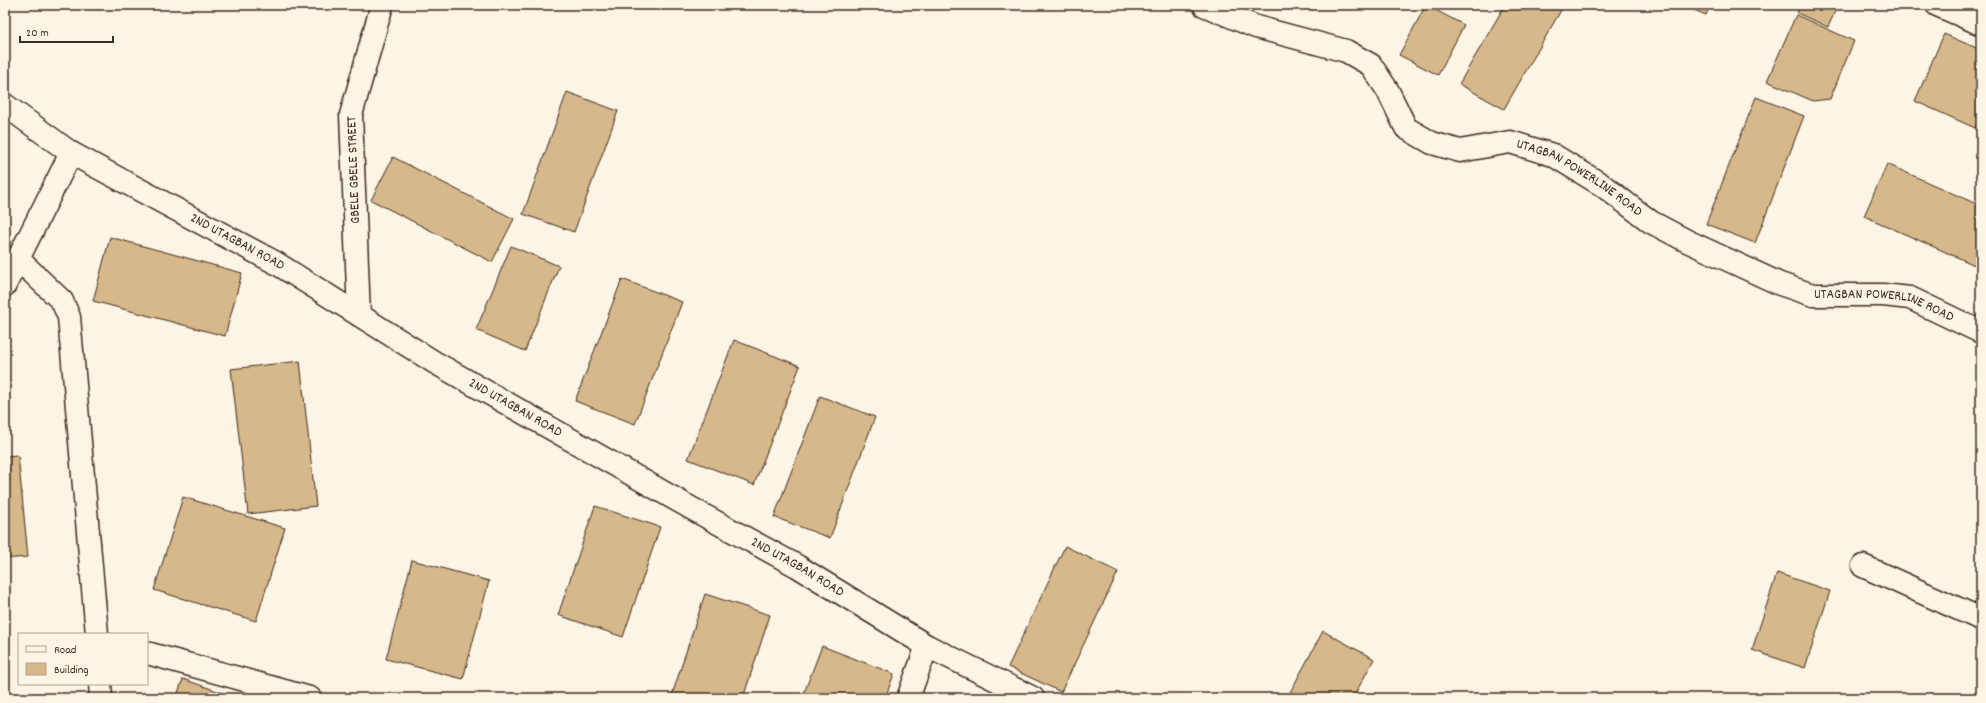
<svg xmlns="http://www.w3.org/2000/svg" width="1986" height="703" viewBox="0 0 1986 703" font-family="Dekko,sans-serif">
<rect width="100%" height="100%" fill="#fcf5e5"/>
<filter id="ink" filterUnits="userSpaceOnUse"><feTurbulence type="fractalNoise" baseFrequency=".025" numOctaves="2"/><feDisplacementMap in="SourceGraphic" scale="8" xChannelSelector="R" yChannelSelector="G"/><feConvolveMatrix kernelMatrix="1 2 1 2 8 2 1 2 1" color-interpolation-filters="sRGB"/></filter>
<g filter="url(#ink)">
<path fill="#d7b88a" stroke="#3b2a1e" d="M1301,5H1315L1313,10Z
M1426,5L1464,25L1438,75L1399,55Z
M1505,5H1564L1504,109L1459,84Z
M1682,5H1710L1706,15Z
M1801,5H1838L1828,27L1797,13Z
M1796,15L1854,41L1830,99L1813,101L1767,81Z
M1944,34L1981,50V114L1975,128L1915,101Z
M567,92L618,111L574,232L523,214Z
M1756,97L1804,116L1755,243L1706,224Z
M393,157L514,219L492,262L371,200Z
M1887,164L1981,206V257L1977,266L1864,216Z
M110,237L242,273L225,336L93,301Z
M511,246L559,266L525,351L476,330Z
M622,279L682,302L635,424L575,401Z
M734,340L800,366L754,485L688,459Z
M300,361L316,506L248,514L231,369Z
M820,396L875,417L830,538L774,517Z
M18,455L28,557L5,559V456Z
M183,497L285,528L256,621L154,590Z
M595,506L660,527L623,637L558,615Z
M1065,546L1118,572L1061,692L1008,667Z
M412,560L489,581L463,679L386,659Z
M1777,573L1830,591L1805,668L1752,650Z
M705,594L770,615L743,698H671Z
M1323,631L1374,659L1353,698H1287Z
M822,646L894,674L885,698H802Z
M183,679L237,698H176Z"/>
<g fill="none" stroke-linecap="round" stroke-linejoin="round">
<defs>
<g id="minor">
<path id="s1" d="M1204,5L1256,27L1346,51L1371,65L1388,91L1406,128L1432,143L1460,151L1510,142L1553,155L1602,185L1651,222L1687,241L1780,284L1813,295H1883L1910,298L1981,332"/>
<path d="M1937,5L1981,24"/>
<path id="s2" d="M5,105L71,153L276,263L434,362L705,516L797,566L927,646L1033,698"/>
<path d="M18,259L62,301L69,317L97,634"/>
<path d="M5,285L71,153"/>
<path d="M359,315L351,115L382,5"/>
<path d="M1863,566L1981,619"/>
<path d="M147,653L310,698"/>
<path d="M100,684L101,698"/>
<path d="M908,698L927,646"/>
</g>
</defs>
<use href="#minor" stroke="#3b2a1e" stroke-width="25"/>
<use href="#minor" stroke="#fcf5e5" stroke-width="22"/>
</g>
</g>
<g text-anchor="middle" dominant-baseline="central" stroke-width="3" stroke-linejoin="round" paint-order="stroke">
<g font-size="14" fill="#3b2a1e" stroke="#fcf5e5">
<text transform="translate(354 170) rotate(-92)">GBELE GBELE STREET</text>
<text stroke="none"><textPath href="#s1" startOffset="439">UTAGBAN POWERLINE ROAD</textPath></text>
<text stroke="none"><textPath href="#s2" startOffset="270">2ND UTAGBAN ROAD</textPath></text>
<text stroke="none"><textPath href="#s1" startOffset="775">UTAGBAN POWERLINE ROAD</textPath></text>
<text stroke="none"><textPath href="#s2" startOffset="594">2ND UTAGBAN ROAD</textPath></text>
<text stroke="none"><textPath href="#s2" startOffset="918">2ND UTAGBAN ROAD</textPath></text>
</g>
</g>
<rect width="1986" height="703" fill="none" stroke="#fcf5e5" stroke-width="20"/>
<rect x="10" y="10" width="1966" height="683" fill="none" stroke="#3b2a1e" stroke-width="1.5" filter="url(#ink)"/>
<rect x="18" y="633" width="130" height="52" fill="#fcf5e5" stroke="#afa495"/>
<rect x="26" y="646" width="20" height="6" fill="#fcf5e5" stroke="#afa495"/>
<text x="54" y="653" font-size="12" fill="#3b2a1e">Road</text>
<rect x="26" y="663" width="20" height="12" fill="#d7b88a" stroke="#afa495"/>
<text x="54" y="673" font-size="12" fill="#3b2a1e">Building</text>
<path d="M20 36v6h93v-6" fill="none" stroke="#3b2a1e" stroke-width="2"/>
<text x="26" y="36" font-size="12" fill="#3b2a1e" stroke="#fcf5e5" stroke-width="3" paint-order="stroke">20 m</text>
</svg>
